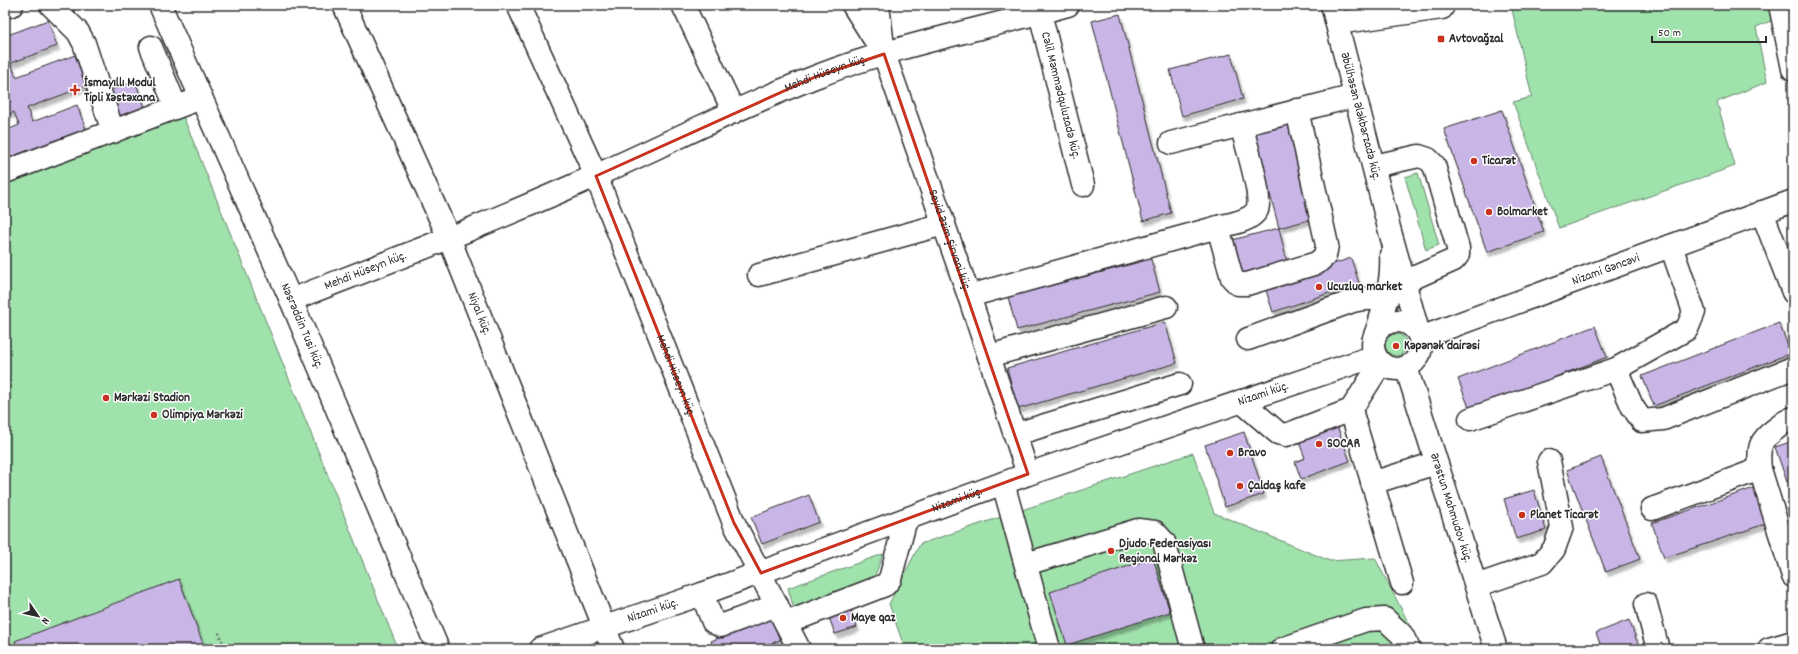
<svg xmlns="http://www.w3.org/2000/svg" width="1798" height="654" viewBox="0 0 1798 654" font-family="Dekko,sans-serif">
<defs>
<filter id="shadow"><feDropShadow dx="2.5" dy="4.5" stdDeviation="1" flood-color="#0004"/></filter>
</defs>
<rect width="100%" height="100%" fill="#fff"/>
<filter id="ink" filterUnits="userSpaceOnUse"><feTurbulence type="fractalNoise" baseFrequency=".025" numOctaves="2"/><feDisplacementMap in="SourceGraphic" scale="8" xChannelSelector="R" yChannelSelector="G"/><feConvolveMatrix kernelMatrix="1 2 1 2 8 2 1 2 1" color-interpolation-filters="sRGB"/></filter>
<g filter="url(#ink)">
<path fill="#a0e2ac" stroke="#66866c" d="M1511,5H1793V12L1756,27L1767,82L1717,102L1735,166L1559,228L1513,102L1532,97Z
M183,116L398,649H5V181Z
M1418,173L1439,245L1426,250L1405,177Z
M1385 345a11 11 0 1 1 22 0a11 11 0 1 1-22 0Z
M1193,453L1214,513L1330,561L1375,558L1422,649H905L889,604L920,544Z
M883,554L873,581L794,609L788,588Z"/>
<path fill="#cab6e6" stroke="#2b2b2b" filter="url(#shadow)" d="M1120,14L1171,213L1143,221L1092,21Z
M48,20L57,46L11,63L16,77L75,55L86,86L27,108L32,122L77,105L86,129L5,159V131L19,125L14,112L5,116V36Z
M1231,54L1243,99L1182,116L1170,70Z
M135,81L145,107L116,117L107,91Z
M1502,110L1544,232L1487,252L1444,129Z
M1287,121L1313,219L1279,228L1253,130Z
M1279,228L1287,262L1241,274L1232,240Z
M1351,258L1359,283L1273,312L1265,287Z
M1151,259L1160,292L1017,330L1008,297Z
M1165,322L1177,363L1018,409L1007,368Z
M1779,323L1791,353L1654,406L1642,376Z
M1595,326L1607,357L1470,410L1458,379Z
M1335,421L1350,461L1301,479L1295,462L1305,458L1297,436Z
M1244,432L1264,494L1225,507L1205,445Z
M1793,441V480L1787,482L1775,447Z
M1601,457L1640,559L1606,572L1567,470Z
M1754,488L1765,524L1664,558L1652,523Z
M1534,490L1546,530L1516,539L1504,499Z
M809,495L819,522L762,544L751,517Z
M1153,558L1170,612L1067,645L1050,592Z
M179,579L205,649H18L15,641Z
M850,607L857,627L835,634L828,614Z
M771,618L780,640L757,649H714L711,641Z
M1629,620L1640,649H1602L1596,633Z"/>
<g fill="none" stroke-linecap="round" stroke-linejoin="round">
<defs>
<g id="minor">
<path d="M51,5L78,32L84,43L113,132"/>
<path id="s1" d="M160,5L291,300L438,649"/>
<path id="s2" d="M344,5L449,238L613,649"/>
<path id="s3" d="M518,5L596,176L734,523L799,649"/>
<path d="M683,5L734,112"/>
<path d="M853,5L880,48"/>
<path id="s4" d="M878,5L884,54L969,296L1028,474"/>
<path id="s5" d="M1038,5L1083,185"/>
<path d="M1780,5L1793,69"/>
<path d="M5,7L12,5"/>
<path d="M1337,23L1442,8"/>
<path d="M151,47L176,107"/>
<path d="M1241,125C1245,140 1263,197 1257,210C1250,222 1229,224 1218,227L1232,278L1238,284H1247L1317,263L1325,256L1327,245L1297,110"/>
<path d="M1171,143L1355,96"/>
<path d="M1374,166L1419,156L1428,159L1434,165L1458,248V255L1454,260L1404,282"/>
<path d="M5,172L201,98"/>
<path d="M1762,212L1793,292"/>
<path d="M759,275L944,224"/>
<path d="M969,296L1218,227"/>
<path id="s6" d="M291,300C393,260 496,221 597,175C669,143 740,106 815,77C896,45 984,29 1068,5"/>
<path d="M1248,339L1353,301L1363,299H1387"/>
<path d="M989,356L1166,307"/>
<path d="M1616,369L1632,406L1642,421L1663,419L1793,368"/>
<path d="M1241,401L1278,433L1286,435L1351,410L1381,363"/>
<path d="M1351,410L1402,583"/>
<path d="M1793,418C1786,420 1782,424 1777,428C1759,441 1758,447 1760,469L1793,576"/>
<path d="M1470,419L1616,369L1687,329L1694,312L1671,246"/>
<path d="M1016,434L1180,384"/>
<path d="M1003,483L1049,649"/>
<path d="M1372,483L1436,463"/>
<path d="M1652,509L1760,469"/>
<path d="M1026,564L1138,530L1155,532L1164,542L1193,649"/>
<path d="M1476,586L1542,563L1554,549L1562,527L1549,461"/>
<path d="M702,594L713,622L721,626L777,605"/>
<path d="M1646,604L1658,649"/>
<path d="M786,623L885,585L890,579L906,519"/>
<path d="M1282,649L1366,620L1385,619L1402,635L1409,649"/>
<path d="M1769,649L1793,642"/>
</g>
<g id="major">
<path id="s7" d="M1332,5L1389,228L1420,338"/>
<path d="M1374,339C1383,312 1393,284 1391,255"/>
<path id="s8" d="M1406,367L1496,649"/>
</g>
<g id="highway">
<circle cx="1397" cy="345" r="24"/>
<path id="s9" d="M1420,338L1793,201"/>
<path id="s10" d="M540,649L702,594L1028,474L1375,356"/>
</g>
</defs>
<use href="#minor" stroke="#2b2b2b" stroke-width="25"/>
<use href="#major" stroke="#2b2b2b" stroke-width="25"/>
<use href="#highway" stroke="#2b2b2b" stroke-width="25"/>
<path stroke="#2b2b2b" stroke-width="2.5" stroke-dasharray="1 3" stroke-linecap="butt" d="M219,633L225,649"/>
<use href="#minor" stroke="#fff" stroke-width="22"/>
<use href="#major" stroke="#fff" stroke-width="22"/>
<use href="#highway" stroke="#fff" stroke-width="22"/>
</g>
</g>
<path fill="none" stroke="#c8321e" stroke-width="3" stroke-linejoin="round" d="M884,54L1028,474L761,573L734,523L596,176L815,77Z"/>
<g fill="#c8321e" stroke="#fff" stroke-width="1.5">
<rect x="1437" y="35" width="8" height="8" rx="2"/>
<path d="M73 84h4v4h4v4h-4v4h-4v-4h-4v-4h4z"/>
<circle cx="1474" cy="161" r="4"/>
<circle cx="1489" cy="212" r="4"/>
<circle cx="1319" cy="287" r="4"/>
<circle cx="1396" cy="346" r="4"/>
<circle cx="106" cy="398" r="4"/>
<circle cx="154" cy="415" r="4"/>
<circle cx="1319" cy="444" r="4"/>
<circle cx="1230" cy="453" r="4"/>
<circle cx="1240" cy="486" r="4"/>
<circle cx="1522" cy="515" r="4"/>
<circle cx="1111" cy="551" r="4"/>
<circle cx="843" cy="618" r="4"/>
</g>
<g text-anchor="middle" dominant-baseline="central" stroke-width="3" stroke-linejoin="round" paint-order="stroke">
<g font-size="13" font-weight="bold" fill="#2b2b2b" stroke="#fff" text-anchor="start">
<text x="1449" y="39">Avtovağzal</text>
<text x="84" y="83">İsmayıllı Modul<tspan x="84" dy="15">Tipli Xəstəxana</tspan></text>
<text x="1482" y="161">Ticarət</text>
<text x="1497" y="212">Bolmarket</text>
<text x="1327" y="287">Ucuzluq market</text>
<text x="1404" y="346">Kəpənək dairəsi</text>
<text x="114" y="398">Mərkəzi Stadion</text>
<text x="162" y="415">Olimpiya Mərkəzi</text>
<text x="1327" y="444">SOCAR</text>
<text x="1238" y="453">Bravo</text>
<text x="1248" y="486">Çaldaş kafe</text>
<text x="1530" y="515">Planet Ticarət</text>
<text x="1119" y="544">Djudo Federasiyası<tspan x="1119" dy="15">Regional Mərkəz</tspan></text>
<text x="851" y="618">Maye qaz</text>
</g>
<g font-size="13" fill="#2b2b2b" stroke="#fff">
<text stroke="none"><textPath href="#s6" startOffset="581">Mehdi Hüseyn küç.</textPath></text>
<text stroke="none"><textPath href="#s5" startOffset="93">Cəlil Məmmədquluzadə küç.</textPath></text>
<text stroke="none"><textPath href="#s7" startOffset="115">Əbülhəsən Ələkbərzadə küç.</textPath></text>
<text stroke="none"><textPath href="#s4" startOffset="247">Seyid Əzim Şirvani küç.</textPath></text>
<text stroke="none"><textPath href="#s9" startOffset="198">Nizami Gəncəvi</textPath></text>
<text stroke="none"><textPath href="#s6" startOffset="80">Mehdi Hüseyn küç.</textPath></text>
<text stroke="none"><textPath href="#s2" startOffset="337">Niyal küç.</textPath></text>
<text stroke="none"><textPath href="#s1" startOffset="351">Nəsrəddin Tusi küç.</textPath></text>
<text stroke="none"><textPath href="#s3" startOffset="403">Mehdi Hüseyn küç.</textPath></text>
<text stroke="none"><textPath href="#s10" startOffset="767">Nizami küç.</textPath></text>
<text stroke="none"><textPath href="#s10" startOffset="443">Nizami küç.</textPath></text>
<text stroke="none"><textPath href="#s8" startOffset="148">Ərəstun Mahmudov küç.</textPath></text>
<text stroke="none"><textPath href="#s10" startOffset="119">Nizami küç.</textPath></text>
</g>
</g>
<rect width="1798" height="654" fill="none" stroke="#fff" stroke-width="20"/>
<rect x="10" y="10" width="1778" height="634" fill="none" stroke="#2b2b2b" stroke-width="1.5" filter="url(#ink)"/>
<g transform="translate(38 616) rotate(124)" stroke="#ffffff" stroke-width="3" paint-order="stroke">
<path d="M0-3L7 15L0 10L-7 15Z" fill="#2b2b2b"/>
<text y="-6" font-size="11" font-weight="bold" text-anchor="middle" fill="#2b2b2b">N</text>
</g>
<path d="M1652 36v6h114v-6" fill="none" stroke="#2b2b2b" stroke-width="2"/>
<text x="1658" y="36" font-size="12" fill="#2b2b2b" stroke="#ffffff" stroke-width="3" paint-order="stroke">50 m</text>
</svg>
